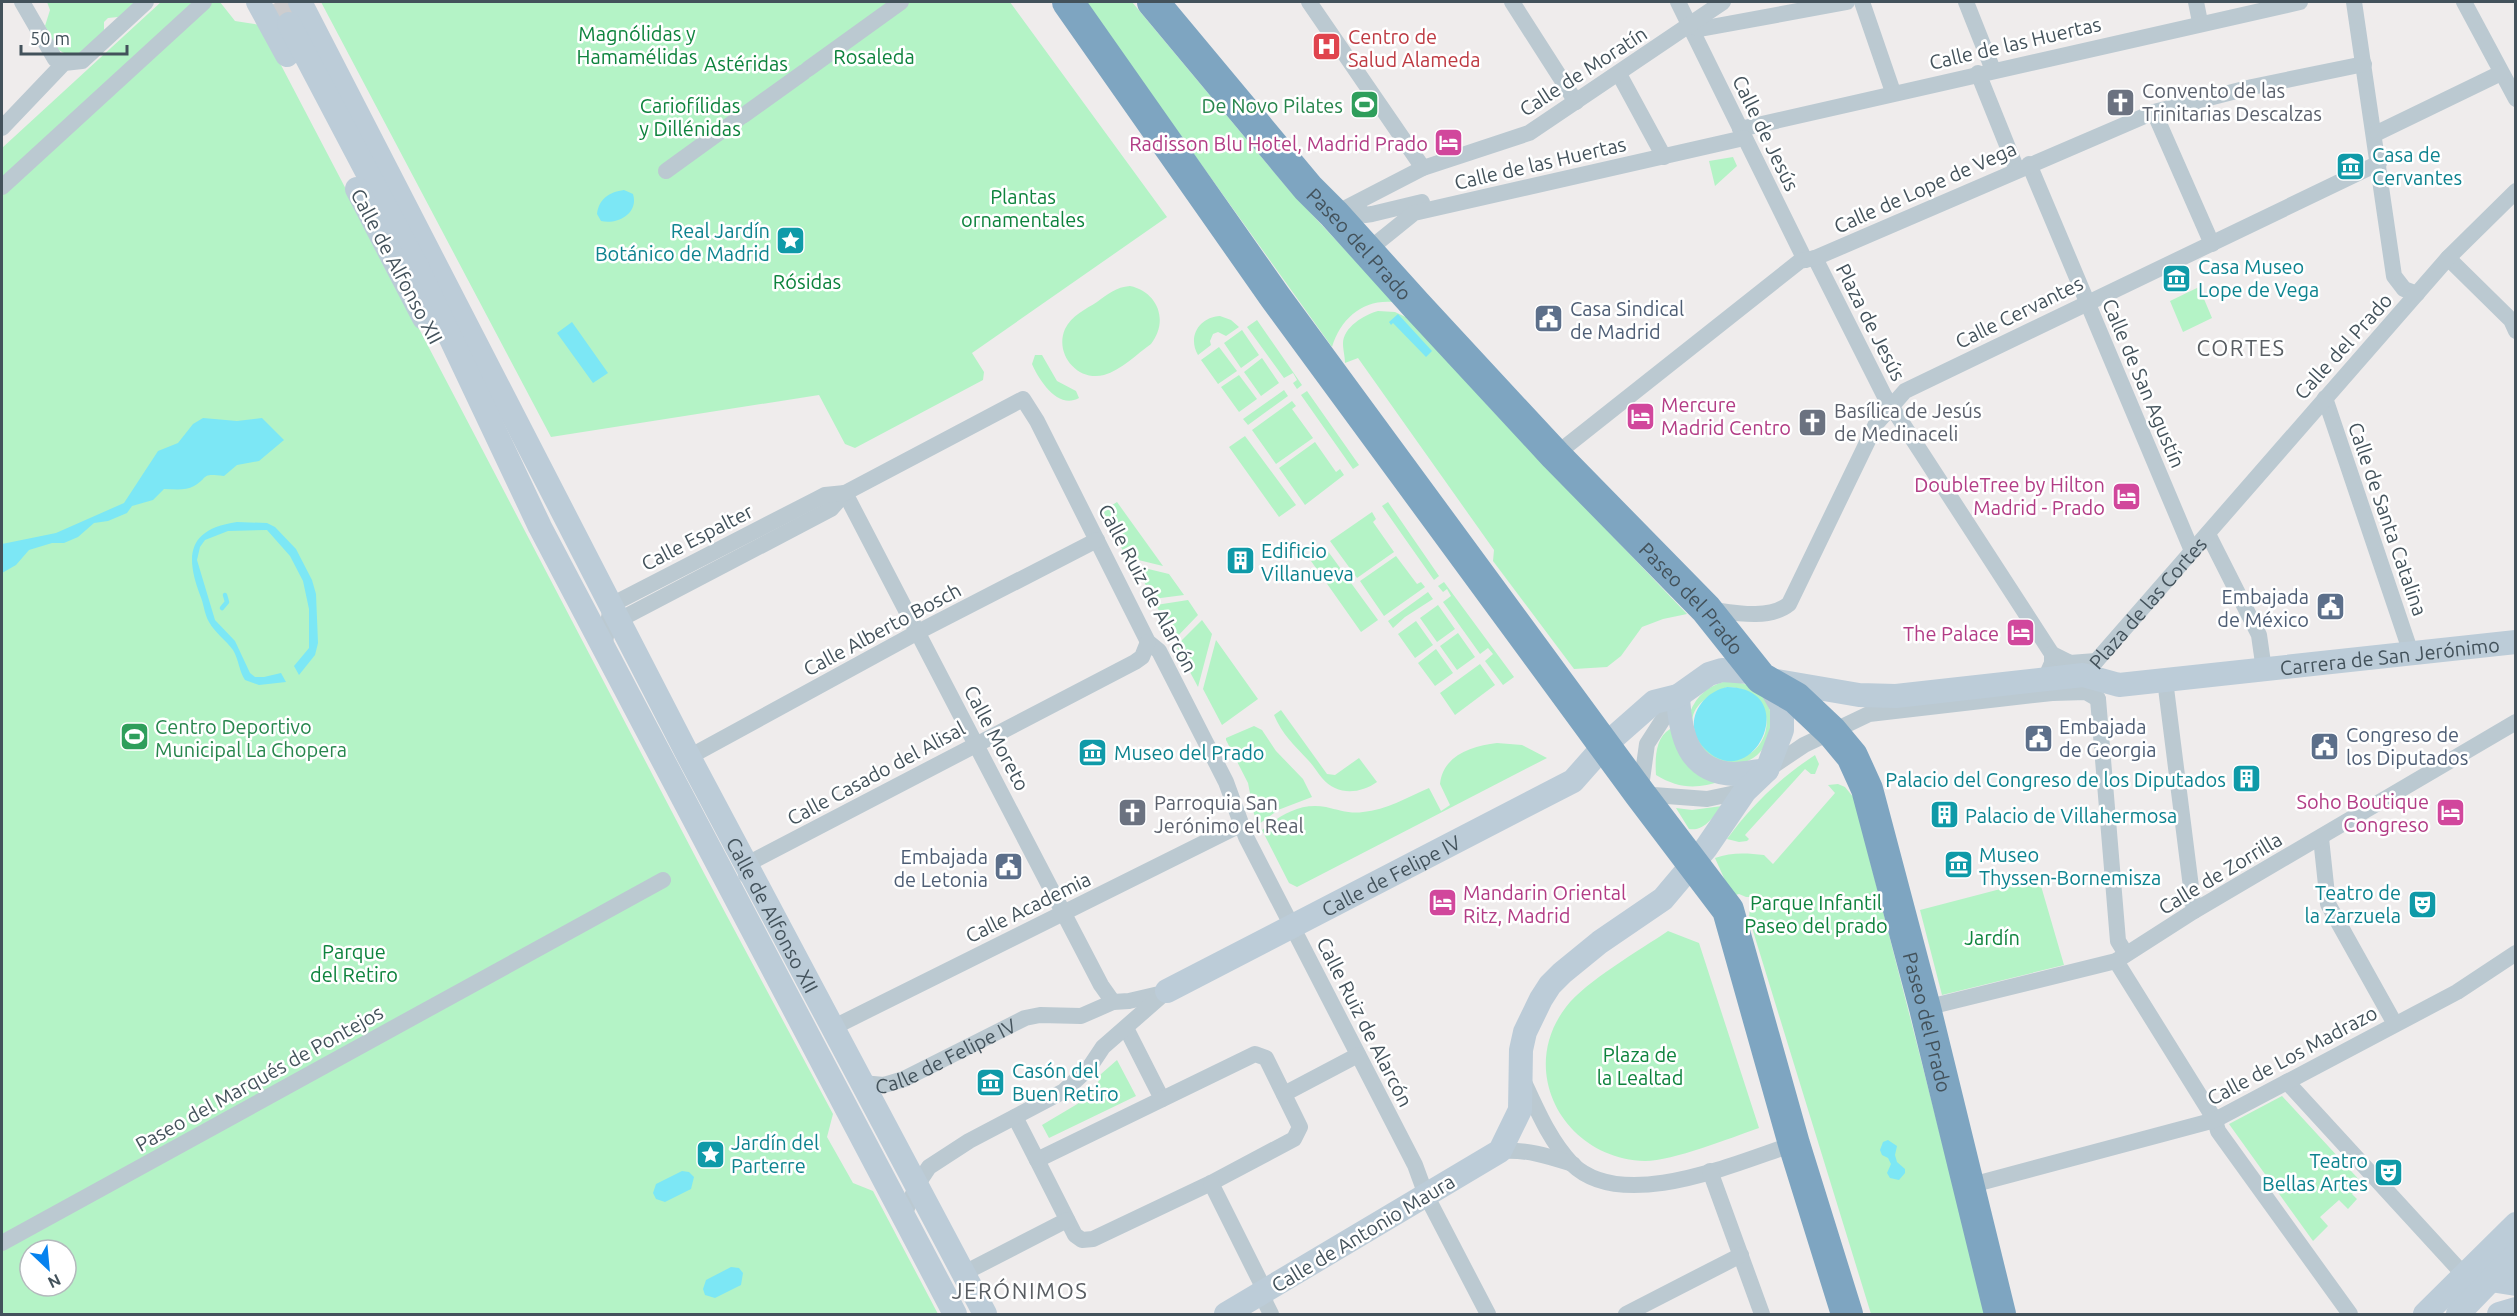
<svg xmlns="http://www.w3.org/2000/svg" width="2517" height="1316" viewBox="0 0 2517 1316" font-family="Ubuntu,sans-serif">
<rect width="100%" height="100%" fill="#efecec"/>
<path fill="#b4f3c6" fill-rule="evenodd" d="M47,2H140L118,17L108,18L104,22V30L81,55C54,55 57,47 45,26L50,10Z
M161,2H220L235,21L260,25L705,875L833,1114L827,1137L853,1183L873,1191L938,1314H2V148ZM30,1250H66V1286H30Z
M321,2H1010L1167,217L972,353L984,372L983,380L855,448L845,444L819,395L551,437Z
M1085,2H1132L1289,190L1394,302C1363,299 1341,318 1332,347Z
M1733,157L1737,166L1715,186L1709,161Z
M1130,286C1158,292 1169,321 1151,344C1137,354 1121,370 1104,375C1078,382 1054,354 1065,329C1071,316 1086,309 1097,302C1108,294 1116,287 1130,286Z
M2199,287L2212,318L2183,332L2170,301Z
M1378,311L1395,312L1412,320L1488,406L1687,614L1663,619L1642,627L1621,656L1607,667L1574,669L1493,561L1494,550L1358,358L1345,363C1345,357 1343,349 1343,344C1343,327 1364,315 1378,311Z
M1220,316L1231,320L1239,327L1226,336L1218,332L1213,334L1210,341L1211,345L1198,355C1187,336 1200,317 1220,316Z
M1257,320L1302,385L1297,389L1293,383L1297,380L1293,373L1284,378L1247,327Z
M1242,330L1259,355L1241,368L1224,343Z
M1219,347L1237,371L1218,384L1201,360Z
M1035,355H1042L1057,381L1076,391L1079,398C1058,410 1039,380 1032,364Z
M1262,358L1279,383L1261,396L1244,372Z
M1239,375L1257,399L1239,412L1221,387Z
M1284,390L1288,396L1248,425L1243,419Z
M1307,391L1359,465L1353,469L1301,395Z
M1292,401L1296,406L1292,409L1313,438L1276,464L1252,430Z
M1245,436L1296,505L1279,517L1229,447Z
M1315,442L1336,472L1340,469L1344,475L1305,505L1279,468Z
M1117,502L1163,566L1126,557L1103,511Z
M1388,502L1439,576L1434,580L1382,506Z
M1372,512L1376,519L1373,522L1394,552L1357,578L1330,541Z
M1327,550L1378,620L1361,632L1311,561Z
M1396,556L1417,584L1421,582L1425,587L1384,616L1360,581Z
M1136,566L1169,574L1184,595L1153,599Z
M1444,582L1514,677L1503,685L1485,661L1493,654L1488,648L1480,654L1443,602L1451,596L1447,589L1443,592L1438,586Z
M1428,592L1433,599L1405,617L1393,628L1388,621Z
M1188,600L1198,615L1174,640L1156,605Z
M1438,605L1455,629L1437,642L1420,618Z
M1202,620L1212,634L1198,687L1176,646Z
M1416,621L1433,645L1415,658L1398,634Z
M1458,633L1475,657L1457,670L1440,646Z
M1216,640L1258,699L1222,725L1203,689Z
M1436,649L1453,673L1435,686L1418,663Z
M1480,664L1495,685L1455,715L1440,693Z
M1727,681C1788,683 1782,759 1736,764C1731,764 1726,765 1722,764C1714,761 1706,754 1698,750L1690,712C1697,695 1709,685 1727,681ZM1727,687C1788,688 1774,773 1716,757C1710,749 1699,740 1695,731C1684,708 1711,694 1727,687Z
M1281,710L1327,774L1335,775L1359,758L1377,782C1360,794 1337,796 1322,778C1317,772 1313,765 1308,760C1294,745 1282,734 1274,715Z
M1254,726L1262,730L1276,751L1303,779L1312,797L1278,810L1259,824L1254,814L1248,783L1226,740V738Z
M1670,729L1722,781C1697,789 1679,789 1656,775C1655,759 1655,738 1670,729Z
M1497,743L1522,745L1547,758L1297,887L1289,883L1262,830C1280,815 1301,802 1326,807C1339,810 1350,814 1363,812C1386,810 1408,797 1429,788L1441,811L1450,805L1440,784C1443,755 1472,746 1497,743Z
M1815,755L1819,764L1815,774H1811L1805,769L1745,835L1749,839L1747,841L1739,842L1727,839C1752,805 1780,778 1815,755Z
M1838,784L1845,787L1854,798L1986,1314H1871L1749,918L1751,897H1746L1739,894L1732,896L1715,858C1731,852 1747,853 1764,855L1773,864L1835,793L1828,785Z
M1722,806C1714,816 1704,832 1689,829L1676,808L1692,810Z
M2039,879L2064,965L1942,995L1920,910Z
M1668,931L1699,943L1759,1128C1730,1138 1673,1161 1645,1161C1565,1159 1516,1072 1566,1007C1586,981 1640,950 1668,931Z
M1117,1060L1136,1096L1049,1138L1042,1125L1079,1103L1096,1088L1101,1074Z
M2282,1096L2363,1184L2352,1194L2357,1199L2348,1209L2339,1200L2320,1217L2328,1226L2313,1241L2229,1124Z"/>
<path fill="#7ce7f5" d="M624,190L633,194C639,213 618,225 601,221L597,214C599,198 610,192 624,190Z
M1398,314L1432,351L1426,357L1393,323L1391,325L1389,322Z
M572,322L608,373L593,383L557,333Z
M203,418L237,421L262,418L284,440L259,461L237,465L224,476C199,473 210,477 194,486C185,491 174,489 164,489L153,500L132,506L127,513L108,521L94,523L78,537L64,543H52L29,550L16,565L2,573V544L56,533L124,503L158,451L178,443L193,424Z
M237,522L267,523L275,527L296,549L312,580L316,594L318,643L315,655L299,675L294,666L309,648V609L303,581L290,556L267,530L228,531L205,540L200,547L197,560L215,620L235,641L250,673L255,677H264L281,673L286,682L259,685L245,680C239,671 239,660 233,650C226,640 215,633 209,622C204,613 204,604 200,595C185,555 188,529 237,522Z
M1727,687C1804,688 1753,797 1705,749C1681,726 1699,693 1727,687Z
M1888,1140L1897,1146L1895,1155L1897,1162L1905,1169V1173L1899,1180L1890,1178L1887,1173L1891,1164L1888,1158L1882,1155L1880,1150L1883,1142Z
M682,1171L689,1172L694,1177L691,1189L665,1202L656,1199L653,1193L656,1184Z
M731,1267L739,1268L743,1273L741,1285L715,1298L705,1295L703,1289L706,1280Z"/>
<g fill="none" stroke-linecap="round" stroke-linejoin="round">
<path stroke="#7ce7f5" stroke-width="4.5" d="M222,608L227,602L225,595"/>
<path stroke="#cdcdcf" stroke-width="24" stroke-dasharray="24 12" stroke-linecap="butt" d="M277,2L289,24"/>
<g stroke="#bbc9d1" stroke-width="16">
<path d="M22,2L55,59L64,63"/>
<path d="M1309,2L1423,168"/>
<path d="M1512,2L1576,102"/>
<path d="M1678,2L1805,260"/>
<path d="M1862,2L1893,92"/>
<path d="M1966,2L1993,70"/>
<path d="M2196,2L2200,22"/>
<path d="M2354,2L2394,276L2404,289L2417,294"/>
<path d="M2464,2L2516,99"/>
<path d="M1690,25L1700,29L1847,2"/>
<path d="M808,69L901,2"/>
<path d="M1978,73L2017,170"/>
<path d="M1619,74L1664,157"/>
<path d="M2154,112L2212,244"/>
<path d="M744,115L804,72"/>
<path d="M2,128L64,63L82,61L146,2"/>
<path d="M1740,129L2300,2"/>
<path d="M2375,134L2501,73"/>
<path d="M2029,164L2192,551"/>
<path d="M666,171L742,116"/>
<path d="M2,187L204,2"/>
<path d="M1356,207L1365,215L1372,214L1422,202"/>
<path d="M1334,214L1423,168L1529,133L1723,2"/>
<path d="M1367,251L1414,213L1744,138"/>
<path d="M1815,258L1884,395L2052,654V663L2045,679"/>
<path d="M2448,258L2511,320L2516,331"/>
<path d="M2325,398L2411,653"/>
<path d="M1555,455L1800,261L1815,258L2154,112L2252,87L2364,64"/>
<path d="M845,493L1101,985L1113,1002"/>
<path d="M2208,534L2259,635L2264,670"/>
<path d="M1707,609C1731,612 1768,621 1789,604L1876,424L1905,391L2379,163"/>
<path d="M619,620L831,509L845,493"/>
<path d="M604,649L611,605L817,499L825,495L845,493L1023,399L1037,421L1148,642L1159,651L1226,782L1246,837L1415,1165L1426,1195L1488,1314"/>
<path d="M2052,654L2070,663L2096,661"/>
<path d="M2165,680L2194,911"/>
<path id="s1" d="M2052,693L2067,689L2077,683L2448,258L2516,191"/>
<path d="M1678,696L1647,744L1640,794L1707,799L1745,791"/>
<path d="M2098,699L2118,941L2126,954"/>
<path d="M689,757L918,632L1097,540"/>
<path d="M1767,770L1804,745L1869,714L2052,693L2086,692L2098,699"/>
<path d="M2321,838L2328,904L2395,1024"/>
<path d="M746,875L747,864L1135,662L1142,657L1148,642"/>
<path d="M2116,961L2215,1120L2218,1131L2350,1314"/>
<path d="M1925,1008L2116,961L2194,911L2516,722"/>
<path d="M834,1027L1240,825"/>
<path d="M1126,1028L1162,1099"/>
<path d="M1255,1054L1266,1058L1300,1127L1294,1139L1211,1183L1093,1239L1082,1240L1075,1235L1037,1160Z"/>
<path d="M1524,1082C1537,1110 1550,1141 1572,1164C1623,1214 1738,1162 1794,1144"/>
<path d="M2287,1082L2464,1275"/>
<path id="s2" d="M862,1083L884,1085L904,1079L1025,1018L1040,1015L1081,1016L1113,1002L1129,1001L1159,994"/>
<path d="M1284,1094L1358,1055"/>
<path d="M1015,1117L1037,1160"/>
<path d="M1500,1151C1527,1149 1548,1156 1573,1164"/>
<path d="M1710,1171L1762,1314"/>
<path d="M1211,1183L1260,1281L1266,1304L1271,1314"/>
<path d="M1968,1186L2215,1120L2457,992L2516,953"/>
<path d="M903,1217L917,1185L929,1167L969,1141L1064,1091L1089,1068L1103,1047L1167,991"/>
<path d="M2,1243L663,880"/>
<path d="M964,1273L1067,1220"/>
<path d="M1626,1314L1741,1255"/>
</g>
<g stroke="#bcccd8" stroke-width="24">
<path d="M258,2L287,55"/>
<path id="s3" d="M300,2L689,757L985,1314"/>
<path d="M289,24L417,267L540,527L955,1314"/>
<path d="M357,189L424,318"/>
<path id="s4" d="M1777,681L1859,695L1896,696L2083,675L2119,685L2516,642"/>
<path d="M1678,696C1680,735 1688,772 1734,774C1745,774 1757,771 1767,770"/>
<path id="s5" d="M1167,991L1573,781L1604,746L1654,702L1678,696L1709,674L1722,670L1749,672L1770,686L1782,707V730L1767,770L1745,791L1706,848L1663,899L1600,942L1562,973L1550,985L1541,999L1525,1032L1521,1050L1520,1110L1500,1151L1226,1314"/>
<path d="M2478,1278L2516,1284"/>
<path d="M2425,1314L2516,1224"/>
<path d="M2458,1314L2516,1254"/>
<path d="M2499,1314L2516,1309"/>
</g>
<g stroke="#7ea5c1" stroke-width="32">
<path d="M1068,2L1275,297L1640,794L1728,910L1794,1144L1847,1314"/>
<path id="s6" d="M1153,2L1308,188L1334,214L1416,305L1555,455L1706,609L1761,678L1796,698L1832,732L1852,756L1867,789L1925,1008L2000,1314"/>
</g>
</g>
<defs>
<symbol id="hospital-square" viewBox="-11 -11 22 22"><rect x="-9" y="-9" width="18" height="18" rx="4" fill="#e0444e" stroke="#fff"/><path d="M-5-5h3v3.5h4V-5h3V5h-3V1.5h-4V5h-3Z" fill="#fff"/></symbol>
<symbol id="church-square" viewBox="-11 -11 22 22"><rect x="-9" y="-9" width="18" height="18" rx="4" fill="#6b7280" stroke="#fff"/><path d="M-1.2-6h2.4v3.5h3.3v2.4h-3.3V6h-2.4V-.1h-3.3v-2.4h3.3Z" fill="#fff"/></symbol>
<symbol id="stadium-square" viewBox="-11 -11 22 22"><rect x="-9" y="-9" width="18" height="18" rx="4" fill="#2e9e5b" stroke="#fff"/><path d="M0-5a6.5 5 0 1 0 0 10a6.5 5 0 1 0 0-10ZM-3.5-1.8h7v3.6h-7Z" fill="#fff"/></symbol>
<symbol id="hotel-square" viewBox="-11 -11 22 22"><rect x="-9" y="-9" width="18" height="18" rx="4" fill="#d1479c" stroke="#fff"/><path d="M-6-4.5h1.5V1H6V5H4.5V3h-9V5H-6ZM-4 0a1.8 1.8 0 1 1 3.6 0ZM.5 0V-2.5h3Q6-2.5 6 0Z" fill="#fff"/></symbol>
<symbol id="museum-square" viewBox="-11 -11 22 22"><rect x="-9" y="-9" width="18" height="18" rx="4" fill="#0f9aa8" stroke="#fff"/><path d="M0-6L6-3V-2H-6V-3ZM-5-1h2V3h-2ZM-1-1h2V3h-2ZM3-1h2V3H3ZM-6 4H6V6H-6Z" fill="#fff"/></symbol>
<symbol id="sight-square" viewBox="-11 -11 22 22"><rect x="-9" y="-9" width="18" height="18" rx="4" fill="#0f9aa8" stroke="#fff"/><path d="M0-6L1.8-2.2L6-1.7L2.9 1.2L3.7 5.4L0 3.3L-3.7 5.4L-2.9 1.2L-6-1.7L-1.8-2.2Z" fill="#fff"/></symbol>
<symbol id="civic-square" viewBox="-11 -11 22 22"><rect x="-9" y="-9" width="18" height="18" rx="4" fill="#5c6f8a" stroke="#fff"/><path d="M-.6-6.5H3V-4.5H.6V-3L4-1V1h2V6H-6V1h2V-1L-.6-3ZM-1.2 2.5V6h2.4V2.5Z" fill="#fff"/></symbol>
<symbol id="building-square" viewBox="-11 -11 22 22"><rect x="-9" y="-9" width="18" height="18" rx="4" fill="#0f9aa8" stroke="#fff"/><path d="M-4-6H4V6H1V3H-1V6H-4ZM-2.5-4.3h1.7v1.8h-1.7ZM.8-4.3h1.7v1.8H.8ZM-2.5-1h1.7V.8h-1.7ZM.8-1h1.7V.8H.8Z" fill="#fff"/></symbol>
<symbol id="theatre-square" viewBox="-11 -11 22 22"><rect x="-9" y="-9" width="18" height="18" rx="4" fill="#0f9aa8" stroke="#fff"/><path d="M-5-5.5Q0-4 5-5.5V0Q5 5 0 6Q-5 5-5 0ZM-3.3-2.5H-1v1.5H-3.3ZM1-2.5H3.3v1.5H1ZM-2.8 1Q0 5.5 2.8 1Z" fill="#fff"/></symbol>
</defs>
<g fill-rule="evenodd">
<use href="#hospital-square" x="1310" y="30" width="33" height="33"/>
<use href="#church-square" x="2104" y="86" width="33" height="33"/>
<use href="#stadium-square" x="1348" y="88" width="33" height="33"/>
<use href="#hotel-square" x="1432" y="126" width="33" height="33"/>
<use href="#museum-square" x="2334" y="150" width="33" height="33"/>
<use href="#sight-square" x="774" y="224" width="33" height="33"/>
<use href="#museum-square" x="2160" y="262" width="33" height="33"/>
<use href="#civic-square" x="1532" y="302" width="33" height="33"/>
<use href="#hotel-square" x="1624" y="400" width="33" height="33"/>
<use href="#church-square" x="1796" y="406" width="33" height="33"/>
<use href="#hotel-square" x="2110" y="480" width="33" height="33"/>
<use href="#building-square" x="1224" y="544" width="33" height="33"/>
<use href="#civic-square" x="2314" y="590" width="33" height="33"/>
<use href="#hotel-square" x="2004" y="616" width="33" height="33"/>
<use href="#stadium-square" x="118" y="720" width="33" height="33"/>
<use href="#civic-square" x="2022" y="722" width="33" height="33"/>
<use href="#civic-square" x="2308" y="730" width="33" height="33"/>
<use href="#museum-square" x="1076" y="736" width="33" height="33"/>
<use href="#building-square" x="2230" y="762" width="33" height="33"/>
<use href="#hotel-square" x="2434" y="796" width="33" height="33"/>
<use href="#church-square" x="1116" y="796" width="33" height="33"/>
<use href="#building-square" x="1928" y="798" width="33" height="33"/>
<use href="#museum-square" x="1942" y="848" width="33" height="33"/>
<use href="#civic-square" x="992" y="850" width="33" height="33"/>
<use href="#hotel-square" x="1426" y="886" width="33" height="33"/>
<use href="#theatre-square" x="2406" y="888" width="33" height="33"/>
<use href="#museum-square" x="974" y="1066" width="33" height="33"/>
<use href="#sight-square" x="694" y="1138" width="33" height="33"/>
<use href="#theatre-square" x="2372" y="1156" width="33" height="33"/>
</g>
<g text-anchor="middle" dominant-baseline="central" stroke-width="5" stroke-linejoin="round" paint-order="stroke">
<g font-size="20" fill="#0d833d" stroke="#fff">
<text x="637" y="33">Magnólidas y<tspan x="637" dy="23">Hamamélidas</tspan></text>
<text x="874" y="56">Rosaleda</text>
<text x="746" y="63">Astéridas</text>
<text x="690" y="105">Cariofílidas<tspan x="690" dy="23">y Dillénidas</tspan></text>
<text x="1023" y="196">Plantas<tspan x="1023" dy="23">ornamentales</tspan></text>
<text x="807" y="281">Rósidas</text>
<text x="1816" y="902">Parque Infantil<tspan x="1816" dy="23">Paseo del prado</tspan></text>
<text x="1992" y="937">Jardín</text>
<text x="354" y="951">Parque<tspan x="354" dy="23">del Retiro</tspan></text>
<text x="1640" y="1054">Plaza de<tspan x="1640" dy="23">la Lealtad</tspan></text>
</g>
<g font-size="20" fill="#be3a42" stroke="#fff" text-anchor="start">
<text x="1348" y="36">Centro de<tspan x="1348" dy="23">Salud Alameda</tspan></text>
</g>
<g font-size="20" fill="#43525b" stroke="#fff">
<text transform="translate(2015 43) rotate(-13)">Calle de las Huertas</text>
<text transform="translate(1583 71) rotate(-33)">Calle de Moratín</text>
<text transform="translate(1766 133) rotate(64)">Calle de Jesús</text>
<text transform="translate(1540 163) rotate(-13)">Calle de las Huertas</text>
<text transform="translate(1925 187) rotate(-24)">Calle de Lope de Vega</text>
<text stroke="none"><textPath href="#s6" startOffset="318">Paseo del Prado</textPath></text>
<text transform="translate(397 266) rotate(62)">Calle de Alfonso XII</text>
<text transform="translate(2019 312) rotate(-26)">Calle Cervantes</text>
<text transform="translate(1871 322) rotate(63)">Plaza de Jesús</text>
<text transform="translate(2343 346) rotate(-48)">Calle del Prado</text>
<text transform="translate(2144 383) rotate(67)">Calle de San Agustín</text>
<text transform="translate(2388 519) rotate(71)">Calle de Santa Catalina</text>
<text transform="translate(697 537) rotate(-27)">Calle Espalter</text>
<text transform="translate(1148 588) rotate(62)">Calle Ruiz de Alarcón</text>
<text stroke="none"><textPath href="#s6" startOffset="804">Paseo del Prado</textPath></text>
<text stroke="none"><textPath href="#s1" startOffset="134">Plaza de las Cortes</textPath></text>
<text transform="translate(882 629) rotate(-28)">Calle Alberto Bosch</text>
<text stroke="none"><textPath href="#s4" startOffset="618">Carrera de San Jerónimo</textPath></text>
<text transform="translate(997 738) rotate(62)">Calle Moreto</text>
<text transform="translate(876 773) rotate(-28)">Calle Casado del Alisal</text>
<text transform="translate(2220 873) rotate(-31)">Calle de Zorrilla</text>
<text stroke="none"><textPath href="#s5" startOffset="252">Calle de Felipe IV</textPath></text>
<text transform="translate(1028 907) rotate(-26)">Calle Academia</text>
<text stroke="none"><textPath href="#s3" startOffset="1028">Calle de Alfonso XII</textPath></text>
<text transform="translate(1365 1022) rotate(63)">Calle Ruiz de Alarcón</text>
<text stroke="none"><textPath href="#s6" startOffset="1308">Paseo del Prado</textPath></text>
<text stroke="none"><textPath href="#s2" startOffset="90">Calle de Felipe IV</textPath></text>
<text transform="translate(2292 1055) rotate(-28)">Calle de Los Madrazo</text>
<text transform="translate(259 1078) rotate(-29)">Paseo del Marqués de Pontejos</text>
<text transform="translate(1363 1233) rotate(-31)">Calle de Antonio Maura</text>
</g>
<g font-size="20" fill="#5b616d" stroke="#fff" text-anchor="start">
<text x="2142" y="90">Convento de las<tspan x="2142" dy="23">Trinitarias Descalzas</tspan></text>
<text x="1834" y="410">Basílica de Jesús<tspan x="1834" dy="23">de Medinaceli</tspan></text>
<text x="1154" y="802">Parroquia San<tspan x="1154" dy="23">Jerónimo el Real</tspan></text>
</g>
<g font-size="20" fill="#27864d" stroke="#fff" text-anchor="end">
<text x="1343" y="105">De Novo Pilates</text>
<text x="155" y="726" text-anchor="start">Centro Deportivo<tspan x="155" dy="23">Municipal La Chopera</tspan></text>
</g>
<g font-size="20" fill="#b23c85" stroke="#fff" text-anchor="end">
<text x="1428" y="143">Radisson Blu Hotel, Madrid Prado</text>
<text x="1661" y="404" text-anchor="start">Mercure<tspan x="1661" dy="23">Madrid Centro</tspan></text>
<text x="2105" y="484">DoubleTree by Hilton<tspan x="2105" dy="23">Madrid - Prado</tspan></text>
<text x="1999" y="633">The Palace</text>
<text x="2429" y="801">Soho Boutique<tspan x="2429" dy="23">Congreso</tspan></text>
<text x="1463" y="892" text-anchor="start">Mandarin Oriental<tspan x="1463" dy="23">Ritz, Madrid</tspan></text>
</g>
<g font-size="20" fill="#0d838f" stroke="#fff" text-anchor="start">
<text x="2372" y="154">Casa de<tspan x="2372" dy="23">Cervantes</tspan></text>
<text x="770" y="230" text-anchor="end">Real Jardín<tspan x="770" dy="23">Botánico de Madrid</tspan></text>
<text x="2198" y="266">Casa Museo<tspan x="2198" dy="23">Lope de Vega</tspan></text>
<text x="1261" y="550">Edificio<tspan x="1261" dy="23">Villanueva</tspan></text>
<text x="1114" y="752">Museo del Prado</text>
<text x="2226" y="779" text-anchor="end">Palacio del Congreso de los Diputados</text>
<text x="1965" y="815">Palacio de Villahermosa</text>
<text x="1979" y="854">Museo<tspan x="1979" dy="23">Thyssen-Bornemisza</tspan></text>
<text x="2401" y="892" text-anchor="end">Teatro de<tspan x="2401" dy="23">la Zarzuela</tspan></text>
<text x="1012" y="1070">Casón del<tspan x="1012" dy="23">Buen Retiro</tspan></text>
<text x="731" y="1142">Jardín del<tspan x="731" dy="23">Parterre</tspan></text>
<text x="2368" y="1160" text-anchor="end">Teatro<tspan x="2368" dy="23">Bellas Artes</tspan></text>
</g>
<g font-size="20" fill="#4e5e75" stroke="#fff" text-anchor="start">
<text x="1570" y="308">Casa Sindical<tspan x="1570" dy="23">de Madrid</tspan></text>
<text x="2309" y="596" text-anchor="end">Embajada<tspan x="2309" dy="23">de México</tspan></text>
<text x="2059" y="726">Embajada<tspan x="2059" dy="23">de Georgia</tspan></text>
<text x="2346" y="734">Congreso de<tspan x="2346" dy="23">los Diputados</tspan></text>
<text x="988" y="856" text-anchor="end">Embajada<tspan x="988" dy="23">de Letonia</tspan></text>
</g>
<g font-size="22" letter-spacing="1.5" fill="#585d62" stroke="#fff">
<text x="2241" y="347">CORTES</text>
<text x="1020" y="1290">JERÓNIMOS</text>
</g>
</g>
<rect width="2517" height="1316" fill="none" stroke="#43525b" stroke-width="6"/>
<g transform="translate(48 1268) rotate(154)"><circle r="28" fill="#ffffff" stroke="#b4babd" stroke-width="1.5"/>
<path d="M0-4.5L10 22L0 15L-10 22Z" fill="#0682ef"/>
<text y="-9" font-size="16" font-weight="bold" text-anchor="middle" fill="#43525b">N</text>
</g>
<path d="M21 45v9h106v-9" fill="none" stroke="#43525b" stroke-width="3"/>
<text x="30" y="45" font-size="18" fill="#43525b" stroke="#ffffff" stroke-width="4.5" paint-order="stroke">50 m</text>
</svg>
